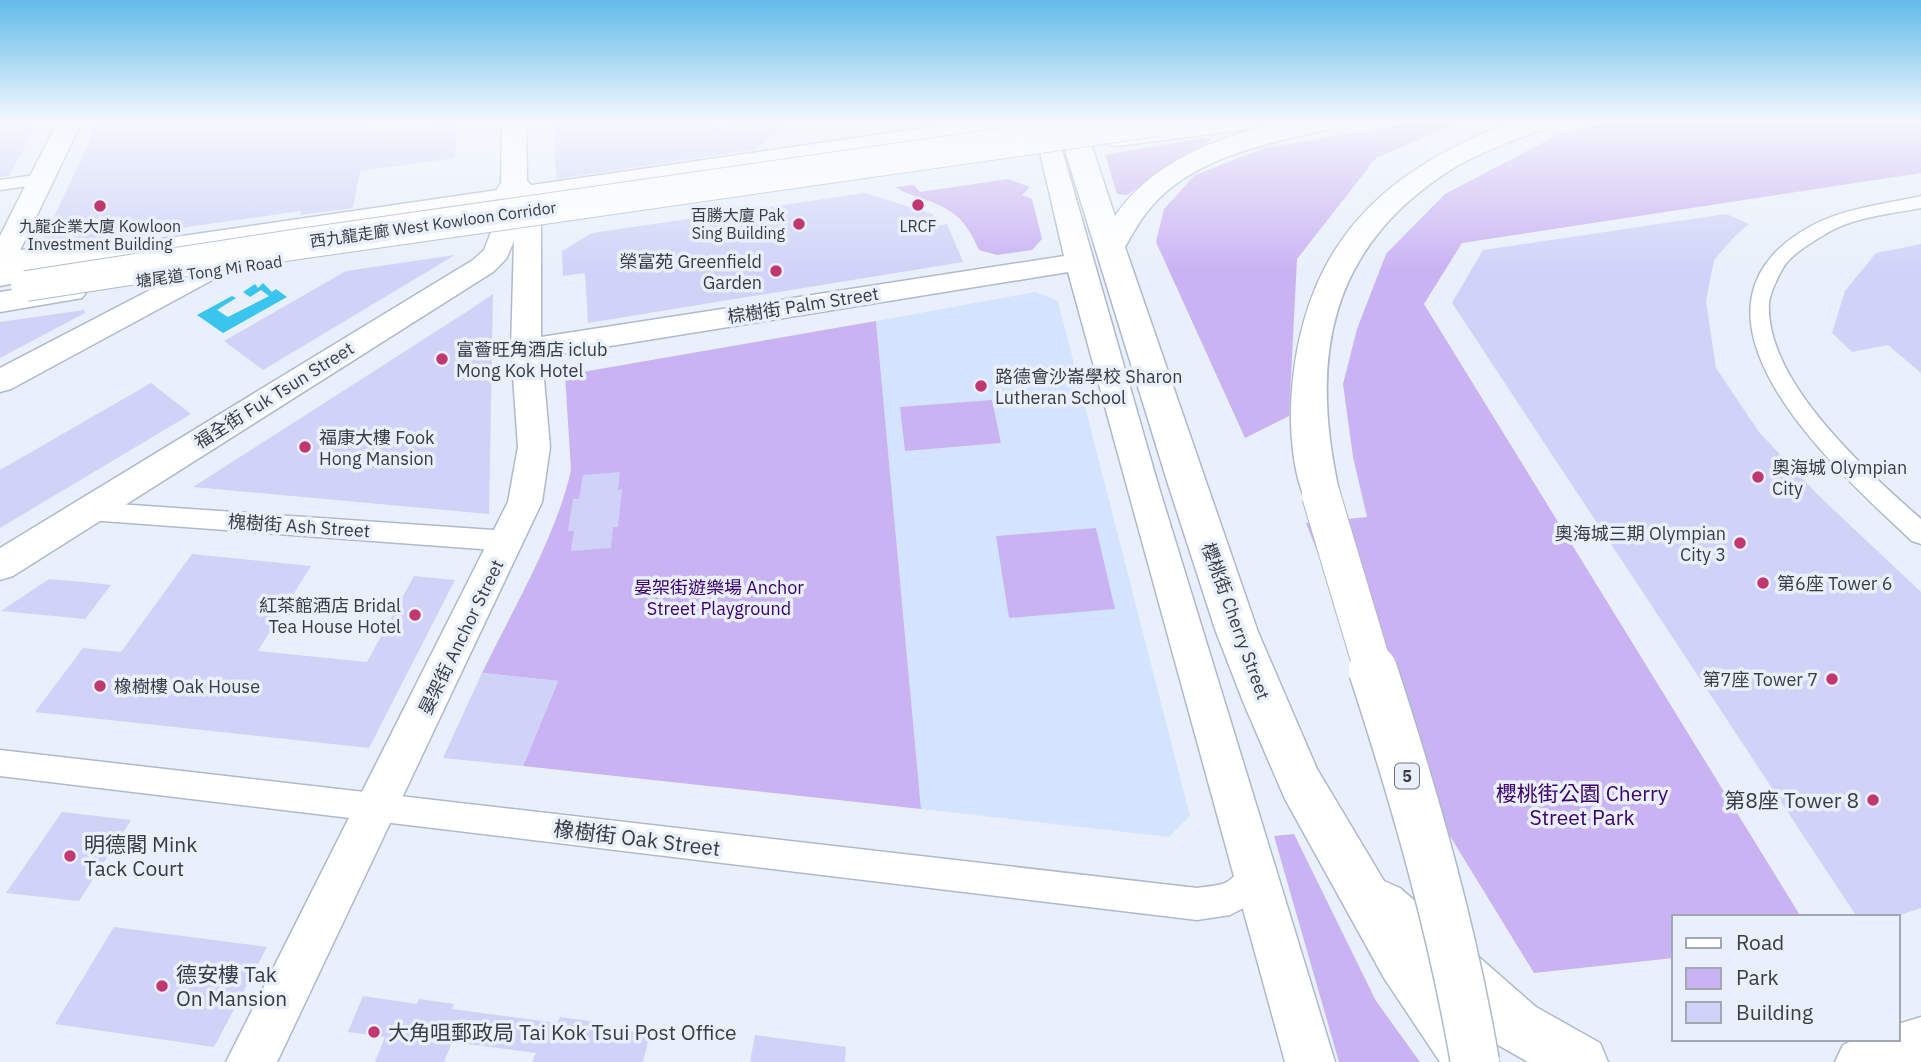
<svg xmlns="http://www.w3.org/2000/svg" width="1921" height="1062" viewBox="0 0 1921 1062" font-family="'IBM Plex Sans','Noto Sans TC',sans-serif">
<rect width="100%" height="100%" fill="#e9f0fb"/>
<path fill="#d5e4fe" d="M1035,292L1058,301L1190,816L1169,837L921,809L876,321Z"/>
<path fill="#cab3f3" d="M1425,121H1462L1376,158L1297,259L1289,416L1245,438L1156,242L1164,209L1195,175L1264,148Z
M1619,121H1921V173L1462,243L1424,304L1801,917H1674V958L1534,973L1418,784L1361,663L1306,523L1367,517L1353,457L1343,384L1357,329L1386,254L1445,194L1563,132Z
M1202,138L1211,140L1127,195L1117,194L1105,155Z
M1008,179L1030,187L1022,195L1032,199L1042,239L1032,250L997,255L979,250C965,218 953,209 921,198C912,195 902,192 896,187L914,185L920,192Z
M876,321L921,809L523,766L558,681L482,673C512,611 557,535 571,470L565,375Z
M992,400L1001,443L905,451L900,407Z
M1096,528L1115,609L1009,618L996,536Z
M1294,834L1376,1001L1420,1062H1339L1274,836Z"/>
<path fill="#39c5ee" d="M263,283L272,292L276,289L287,297L223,333L197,315L232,296L236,298L217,310L228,317L269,296L261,290L250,297L243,292L255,284L258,288Z"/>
<path fill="#cfd3f8" d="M0,121H39L9,176L0,177Z
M99,121H368L366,135L457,123L455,158L360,171L353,208L300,215L301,211L68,244L41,245Z
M554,121H701L720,132L730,127L729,121H790L754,150L556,179Z
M865,193L933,214L935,226L947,224L963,262L588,323L585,273L563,276L562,251L592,233Z
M1726,214L1749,224L1735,236L1714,260L1706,301L1716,368L1759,432L1818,495L1921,592V908L1894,917H1857L1452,303L1483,250Z
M1921,244V373L1888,345L1852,352L1832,333L1845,291L1876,253Z
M455,255L263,370L224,341L346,271Z
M493,294L489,514L193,487L471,309Z
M84,310L85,313L0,358V322Z
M151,383L191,414L0,528V470Z
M620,472L618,490L622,489L618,527H613L611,548L571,551L574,531H568L573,499H579L583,475Z
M192,554L311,566L258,651L367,662L414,576L455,580L369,748L35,712L83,648L121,652Z
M49,579L83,582L111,585L85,619L1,611Z
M482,673L558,681L523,766L443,758Z
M62,812L131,820L79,901L6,893Z
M114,927L267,947L214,1047L55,1024Z
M363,996L417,1004L419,999L454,1004L452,1009L557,1023L560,1017L596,1022L595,1026L650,1034L643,1062H532L536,1053L452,1042L444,1062H375L385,1037L348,1032Z
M755,1035L846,1047L845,1062H750Z"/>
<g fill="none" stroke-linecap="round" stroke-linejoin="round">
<defs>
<path id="street" d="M703,121H726L729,125L721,130Z
M42,174L51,179L48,183L0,190V180Z
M1921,196V208C1890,214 1851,217 1824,235C1812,242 1789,256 1783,268C1778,277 1770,293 1769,303C1765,382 1867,471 1921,519V544L1912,541C1837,471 1655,309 1813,225C1845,208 1886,204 1921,196Z
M89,502L508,531L517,534L520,541L517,548L508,551L89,520L80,518L77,511L80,504Z
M0,750L1197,888C1226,884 1232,886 1244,858L1255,854L1266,858L1270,869L1257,901L1230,915L1197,920L0,776Z"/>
<path id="secondary" d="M58,121H82L15,261L11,267L0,269V236Z
M502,121H526L527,181L538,193L541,224V337L1064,256L1039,148L1042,143L1051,141L1060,143L1157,481L1335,1062H1285L1068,272L542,357L550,447L542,502L277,1062H226L508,502L518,447L511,349L514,241L506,259L493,272L13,576L0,580V548L473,260L484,250L493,227V195L501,183Z
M206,263L216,266L220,272L216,278L11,389L0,392V368L196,266Z
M1921,1017V1062H1835L1843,1045L1856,1039H1898V1024Z"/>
<path id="primary" d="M972,121H1041L1037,127L1028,129L372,224L121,263L35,266L0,271V253L35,248L121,245Z
M1052,121H1078L1091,144L1115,216C1153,160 1227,132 1292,122C1308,119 1325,121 1341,121L1337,127C1275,142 1196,155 1152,206C1141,218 1133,233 1125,247L1258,632L1317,769L1384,881L1400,888L1536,1007L1600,1043L1608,1062H1528L1498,1045L1482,1030L1499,1062H1440L1384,978L1285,799L1244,704L1216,632L1168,484L1063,144Z
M1186,121H1262L1258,127L1249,129L1117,146L1107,144L1104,138L1107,132L1117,130Z
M71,281L82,284L87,291L82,298L0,312V292Z"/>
<path id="highway" d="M1515,121H1553L1549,127C1516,139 1482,151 1452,169C1327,248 1309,360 1340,495L1334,505L1321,509L1308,505C1292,476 1289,423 1292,390C1304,244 1382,170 1515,121Z
M121,245L132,247L136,254L132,261L0,286V266Z"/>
</defs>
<use href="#street" stroke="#aeb9cc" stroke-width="3"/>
<use href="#secondary" stroke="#aeb9cc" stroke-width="3"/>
<use href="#primary" stroke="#aeb9cc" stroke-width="3"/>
<use href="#highway" stroke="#aeb9cc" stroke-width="3"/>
<use href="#street" fill="#fff" fill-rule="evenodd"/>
<use href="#secondary" fill="#fff" fill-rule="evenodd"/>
<use href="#primary" fill="#fff" fill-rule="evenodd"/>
<use href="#highway" fill="#fff" fill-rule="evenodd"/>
<defs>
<path id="highway-bridge-far2" d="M26,286L299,244L1158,121"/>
<path id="highway-bridge-far1" d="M1321,495L1374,672"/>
<path id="highway-bridge" d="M1373,670C1415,799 1452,928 1475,1062"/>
</defs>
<use href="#highway-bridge-far2" stroke="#aeb9cc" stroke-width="32" stroke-linecap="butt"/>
<use href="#highway-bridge-far1" stroke="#aeb9cc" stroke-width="40" stroke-linecap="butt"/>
<use href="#highway-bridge" stroke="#aeb9cc" stroke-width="51" stroke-linecap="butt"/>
<use href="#highway-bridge-far2" stroke="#fff" stroke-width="30"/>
<use href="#highway-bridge-far1" stroke="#fff" stroke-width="38"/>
<use href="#highway-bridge" stroke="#fff" stroke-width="48"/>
</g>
<linearGradient id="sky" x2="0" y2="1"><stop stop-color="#62bbea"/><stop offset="0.45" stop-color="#f5f8fd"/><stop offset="1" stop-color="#f5f8fd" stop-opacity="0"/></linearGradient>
<rect width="1921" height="270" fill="url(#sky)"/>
<g fill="#c1376f" stroke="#e9f0fb" stroke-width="2.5">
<circle cx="918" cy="205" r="7"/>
<circle cx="100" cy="206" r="7"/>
<circle cx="799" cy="224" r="7"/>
<circle cx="776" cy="271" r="7"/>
<circle cx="442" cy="359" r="7"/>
<circle cx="981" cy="386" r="7"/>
<circle cx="305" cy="447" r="7"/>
<circle cx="1758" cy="477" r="7"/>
<circle cx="1740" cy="543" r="7"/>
<circle cx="1763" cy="583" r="7"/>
<circle cx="415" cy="615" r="7"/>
<circle cx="1832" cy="679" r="7"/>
<circle cx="100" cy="686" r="7"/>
<circle cx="1873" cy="800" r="7"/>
<circle cx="70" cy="856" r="7"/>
<circle cx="162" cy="986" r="7"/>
<circle cx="374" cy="1032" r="7"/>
</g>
<g text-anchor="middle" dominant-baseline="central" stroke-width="7" stroke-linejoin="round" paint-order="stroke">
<g font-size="16" fill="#383c44" stroke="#e9f0fb">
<text x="785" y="215" text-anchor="end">百勝大廈 Pak<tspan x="785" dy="18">Sing Building</tspan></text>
<text x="100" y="226">九龍企業大廈 Kowloon<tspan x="100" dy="18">Investment Building</tspan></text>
<text x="918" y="226">LRCF</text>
</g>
<g font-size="16" fill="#383c44" stroke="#e9f0fb">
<text transform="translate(433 224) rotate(-8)">西九龍走廊 West Kowloon Corridor</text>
<text transform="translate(209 271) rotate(-8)">塘尾道 Tong Mi Road</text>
</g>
<rect fill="#e9f0fb" stroke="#6d727b" stroke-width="2" x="1395" y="763.5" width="24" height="25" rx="5"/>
<g font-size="16" font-weight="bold" fill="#383c44">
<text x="1407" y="776">5</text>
</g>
<g font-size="18" fill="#383c44" stroke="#e9f0fb" text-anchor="start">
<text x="762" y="261" text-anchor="end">榮富苑 Greenfield<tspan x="762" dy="21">Garden</tspan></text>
<text x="456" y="349">富薈旺角酒店 iclub<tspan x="456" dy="21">Mong Kok Hotel</tspan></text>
<text x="995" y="376">路德會沙崙學校 Sharon<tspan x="995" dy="21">Lutheran School</tspan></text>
<text x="319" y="437">福康大樓 Fook<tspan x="319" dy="21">Hong Mansion</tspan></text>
<text x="1772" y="467">奧海城 Olympian<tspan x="1772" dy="21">City</tspan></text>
<text x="1726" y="533" text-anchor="end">奧海城三期 Olympian<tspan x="1726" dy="21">City 3</tspan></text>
<text x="1777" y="583">第6座 Tower 6</text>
<text x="401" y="605" text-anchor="end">紅茶館酒店 Bridal<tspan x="401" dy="21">Tea House Hotel</tspan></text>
<text x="1818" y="679" text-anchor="end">第7座 Tower 7</text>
<text x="114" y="686">橡樹樓 Oak House</text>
</g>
<g font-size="18" fill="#383c44" stroke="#e9f0fb">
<text transform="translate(803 305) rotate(-9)">棕樹街 Palm Street</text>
<text transform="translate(274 395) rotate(-32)">福全街 Fuk Tsun Street</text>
<text transform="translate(299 526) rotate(4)">槐樹街 Ash Street</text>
<text transform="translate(1236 621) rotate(70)">櫻桃街 Cherry Street</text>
<text transform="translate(461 637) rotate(-64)">晏架街 Anchor Street</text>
</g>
<g font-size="18" fill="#3b006b" stroke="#e9f0fb">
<text x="719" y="587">晏架街遊樂場 Anchor<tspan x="719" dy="21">Street Playground</tspan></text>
</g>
<g font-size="21" fill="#3b006b" stroke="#e9f0fb">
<text x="1582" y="793">櫻桃街公園 Cherry<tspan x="1582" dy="24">Street Park</tspan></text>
</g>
<g font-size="21" fill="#383c44" stroke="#e9f0fb" text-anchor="start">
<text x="1859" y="800" text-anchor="end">第8座 Tower 8</text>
<text x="84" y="844">明德閣 Mink<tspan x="84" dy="24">Tack Court</tspan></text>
<text x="176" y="974">德安樓 Tak<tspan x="176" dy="24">On Mansion</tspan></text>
<text x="388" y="1032">大角咀郵政局 Tai Kok Tsui Post Office</text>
</g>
<g font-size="21" fill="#383c44" stroke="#e9f0fb">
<text transform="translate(637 838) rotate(7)">橡樹街 Oak Street</text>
</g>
</g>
<rect x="1672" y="915" width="228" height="126" fill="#e9f0fb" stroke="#a2a8b2" stroke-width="2"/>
<rect x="1686" y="938" width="35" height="10" fill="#ffffff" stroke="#a2a8b2" stroke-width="2"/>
<text x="1736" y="950" font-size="21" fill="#383c44">Road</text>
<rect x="1686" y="968" width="35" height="21" fill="#cab3f3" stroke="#a2a8b2" stroke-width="2"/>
<text x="1736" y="985" font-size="21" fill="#383c44">Park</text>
<rect x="1686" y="1002" width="35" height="21" fill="#cfd3f8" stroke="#a2a8b2" stroke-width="2"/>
<text x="1736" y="1020" font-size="21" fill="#383c44">Building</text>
</svg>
